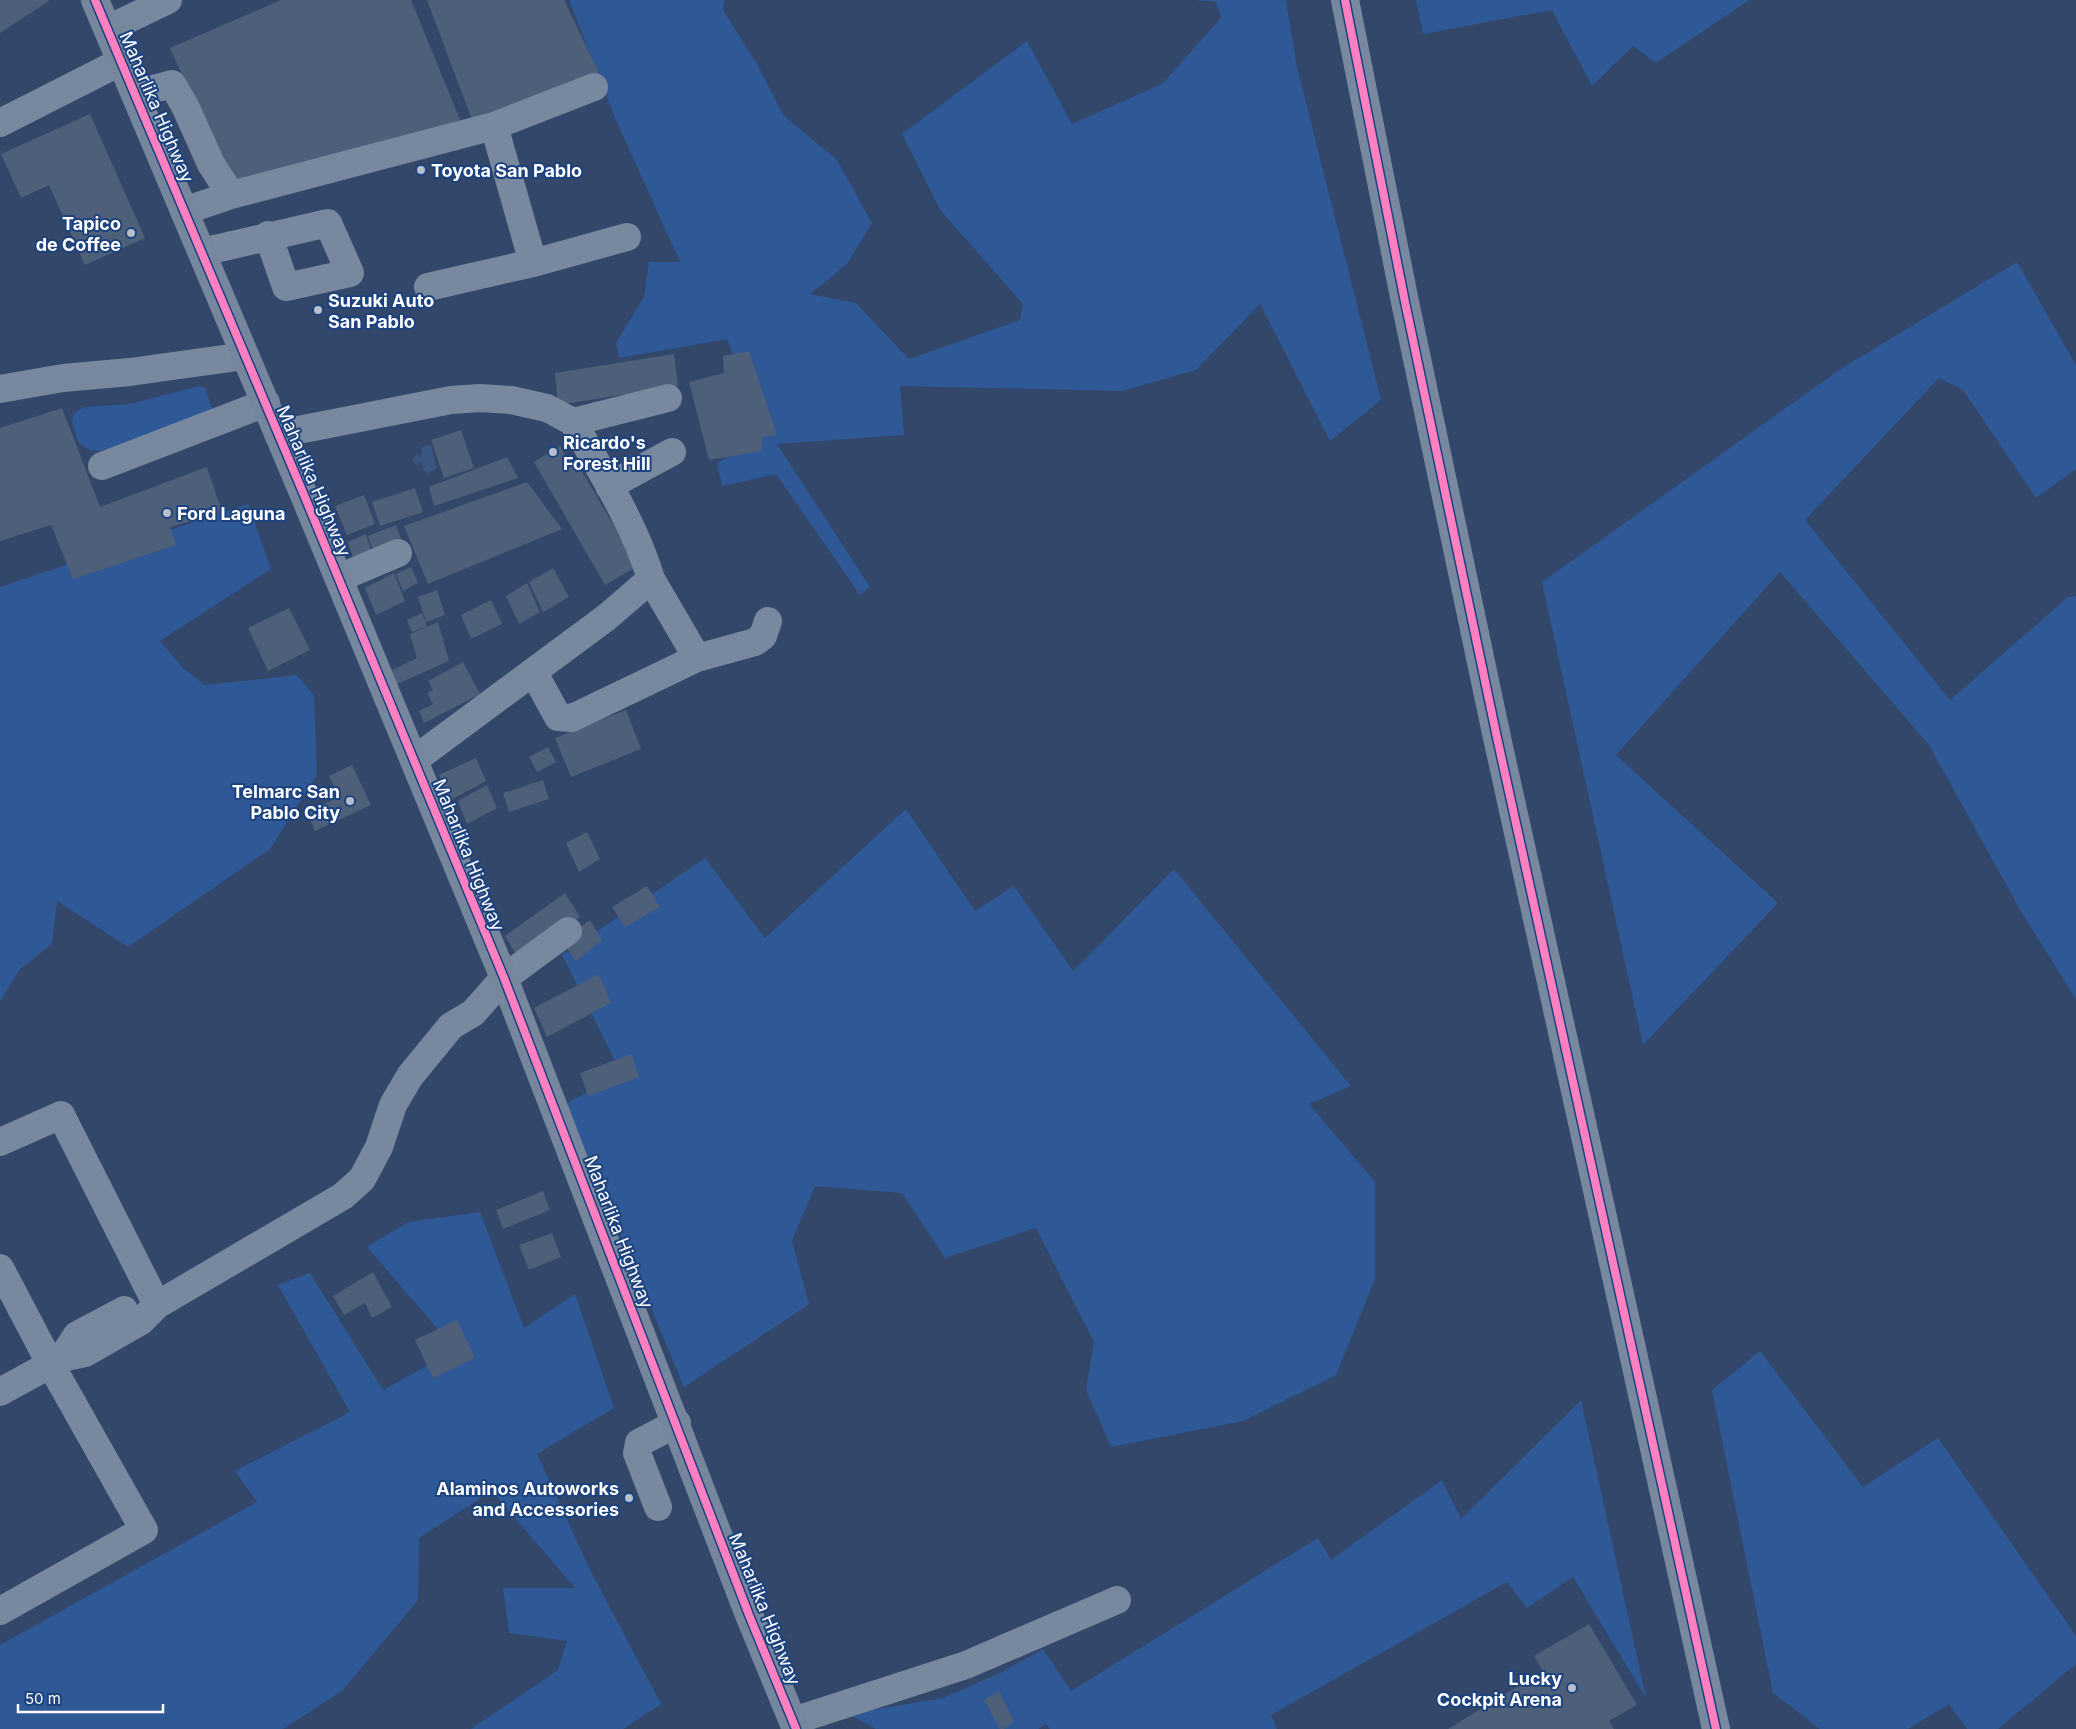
<svg xmlns="http://www.w3.org/2000/svg" width="2076" height="1729" viewBox="0 0 2076 1729" font-family="Inter,sans-serif">
<rect width="100%" height="100%" fill="#324769"/>
<path fill="#2f5897" d="M569,0H724L723,10L757,64L783,115L837,160L872,223L847,264L810,294L856,303L909,359L1020,320L1023,304L941,211L902,134L1027,41L1072,124L1162,84L1221,18L1216,2L1194,0H1286L1297,67L1381,400L1330,441L1260,304L1196,370L1122,391L900,386L904,435L777,444L870,587L860,595L776,474L722,486L717,463L746,447L762,432L727,339L619,358L616,343L644,297L649,262H680L615,118Z
M1416,0H1749L1656,63L1633,46L1592,86L1552,10L1423,34Z
M2017,262L2076,365V469L2036,498L1963,390L1939,378L1805,520L1950,700L2068,597L2076,596V999L2022,913L1929,745L1780,572L1616,755L1778,903L1643,1045L1542,582L1839,370Z
M199,386L205,388L212,409L200,422L100,451L89,450L79,443L72,423L74,413L85,407L130,404Z
M248,504L271,569L160,641L183,668L205,685L297,675L314,696L317,775L270,849L128,947L57,901L52,944L20,969L0,1002V587Z
M906,809L975,911L1014,886L1073,971L1174,869L1351,1086L1309,1104L1375,1182V1279L1336,1375L1243,1421L1111,1447L1086,1390L1094,1342L1036,1228L945,1258L902,1193L815,1186L792,1241L809,1304L684,1387L566,1104L621,1073L562,955L705,858L765,938Z
M480,1212L524,1328L575,1294L614,1408L537,1454L590,1570L661,1704L623,1729H471L558,1670L567,1641L509,1633L503,1588H575L492,1491L419,1538L418,1600L342,1691L283,1729H0V1645L257,1502L235,1471L350,1412L278,1285L310,1273L383,1390L456,1350L367,1247L408,1222Z
M1760,1351L1863,1487L1938,1438L2076,1636V1664L1998,1729H1967L1949,1704L1908,1729H1820L1773,1693L1712,1390Z
M1581,1400L1646,1698L1573,1577L1527,1608L1507,1582L1271,1715L1277,1729H1050L1046,1724L1038,1729H876L848,1714L943,1698L1002,1672L1043,1649L1071,1691L1318,1538L1331,1560L1442,1480L1461,1519Z"/>
<path fill="#395682" d="M429,445L432,447L436,469L428,473L423,470L422,462L419,463V466L413,462V458L417,453L418,457L421,456L422,447Z"/>
<path fill="#4e5f7a" d="M0,0H48L49,1L0,33Z
M281,0H411L463,127L231,184L170,48Z
M427,0H564L599,73L475,128Z
M90,114L145,238L85,265L49,185L21,198L1,154Z
M749,351L777,435L762,437V451L709,460L689,382L724,373L723,356Z
M674,354L678,386L558,405L555,373Z
M62,408L100,507L207,467L222,512L170,527L176,545L73,579L51,525L0,541V428Z
M461,430L474,468L444,478L431,440Z
M560,446L576,473L581,470L638,566L605,585L534,462Z
M507,457L518,478L434,506L429,487Z
M527,482L562,529L428,584L404,526Z
M415,488L423,512L380,526L372,502Z
M364,495L375,524L347,535L335,506Z
M396,525L403,544L375,556L368,536Z
M366,534L373,556L355,564L348,542Z
M411,567L418,583L403,591L396,574Z
M553,568L569,597L543,612L529,582Z
M394,573L405,601L376,615L365,588Z
M527,583L540,612L519,624L506,596Z
M437,590L445,615L426,622L418,597Z
M491,600L502,624L471,639L461,615Z
M289,608L310,650L268,671L248,628Z
M422,613L427,626L412,632L407,620Z
M438,622L449,661L397,684L392,670L417,658L410,634Z
M463,662L480,694L424,723L419,711L433,704L427,693L433,690L428,681Z
M626,710L641,749L571,777L555,738Z
M548,747L556,762L537,772L529,757Z
M476,758L486,781L449,801L439,775Z
M352,765L371,805L315,831L307,812L339,797L329,776Z
M543,780L549,799L509,812L503,793Z
M487,785L497,808L467,824L458,801Z
M587,832L600,859L579,872L566,843Z
M647,886L660,907L625,927L612,907Z
M565,893L580,917L519,959L505,936Z
M590,920L602,940L576,961L562,941Z
M599,974L611,1003L547,1037L534,1008Z
M632,1054L639,1077L588,1096L580,1073Z
M543,1191L550,1210L503,1229L496,1210Z
M552,1233L561,1257L529,1270L519,1245Z
M373,1272L392,1307L372,1318L365,1303L344,1315L333,1296Z
M457,1320L475,1358L433,1378L415,1340Z
M1589,1624L1637,1705L1609,1721L1614,1729H1448L1543,1671L1534,1656Z
M999,1691L1014,1721L1004,1729H1000L984,1700Z"/>
<g fill="none" stroke-linecap="round" stroke-linejoin="round">
<path stroke="#78889f" stroke-width="28" d="M1345,0L1405,302L1496,733L1716,1729
M108,29L168,0
M135,94L172,84L185,106L211,164L231,195
M0,123L122,61
M494,126L533,263
M184,211L231,195L494,126L594,87
M202,252L328,223L350,273L286,287L268,235
M428,287L533,263L627,237
M0,389L63,378L130,372L245,356
M278,434L451,400L480,398L511,400L547,408L573,422L668,398
M102,466L266,403
M609,486L672,452
M339,578L398,553
M651,579L697,658
M534,673L558,717L572,718L697,658L755,642L763,636L768,621
M414,760L607,617L651,579C635,525 601,471 573,422
M0,1142L61,1115L157,1305
M0,1268L51,1365L144,1530L0,1611
M62,1358L77,1335L124,1310
M0,1392L62,1358L85,1353L141,1321L157,1305L343,1196L362,1179L379,1147L393,1105L410,1076L451,1026L473,1013L504,978L568,931
M658,1507L637,1453L639,1443L677,1423
M793,1721L966,1665L1117,1600"/>
<path stroke="#76869d" stroke-width="28" d="M95,0L304,495L504,978L749,1615L796,1729"/>
<defs>
<path id="cycleway" d="M95,0L304,495L504,978L749,1615L796,1729
M1345,0L1405,302L1496,733L1716,1729"/>
</defs>
<use href="#cycleway" stroke="#1c427f" stroke-width="11"/>
<use href="#cycleway" stroke="#ff80c0" stroke-width="8"/>
</g>
<g fill="#b7bfca" stroke="#1c427f" stroke-width="2">
<circle cx="421" cy="170" r="5"/>
<circle cx="131" cy="233" r="5"/>
<circle cx="318" cy="310" r="5"/>
<circle cx="553" cy="452" r="5"/>
<circle cx="167" cy="513" r="5"/>
<circle cx="350" cy="801" r="5"/>
<circle cx="629" cy="1498" r="5"/>
<circle cx="1572" cy="1688" r="5"/>
</g>
<g text-anchor="middle" dominant-baseline="central" stroke-width="4" stroke-linejoin="round" paint-order="stroke">
<g font-size="18" fill="#fff" stroke="#1c427f">
<text transform="translate(157 107) rotate(67)">Maharlika Highway</text>
<text transform="translate(314 481) rotate(67)">Maharlika Highway</text>
<text transform="translate(469 855) rotate(68)">Maharlika Highway</text>
<text transform="translate(619 1232) rotate(69)">Maharlika Highway</text>
<text transform="translate(765 1609) rotate(68)">Maharlika Highway</text>
</g>
<g font-size="18" font-weight="bold" fill="#fff" stroke="#1c427f" text-anchor="start">
<text x="431" y="170">Toyota San Pablo</text>
<text x="121" y="223" text-anchor="end">Tapico<tspan x="121" dy="21">de Coffee</tspan></text>
<text x="328" y="300">Suzuki Auto<tspan x="328" dy="21">San Pablo</tspan></text>
<text x="563" y="442">Ricardo's<tspan x="563" dy="21">Forest Hill</tspan></text>
<text x="177" y="513">Ford Laguna</text>
<text x="340" y="791" text-anchor="end">Telmarc San<tspan x="340" dy="21">Pablo City</tspan></text>
<text x="619" y="1488" text-anchor="end">Alaminos Autoworks<tspan x="619" dy="21">and Accessories</tspan></text>
<text x="1562" y="1678" text-anchor="end">Lucky<tspan x="1562" dy="21">Cockpit Arena</tspan></text>
</g>
</g>
<path d="M18 1704v8h145v-8" fill="none" stroke="#ffffff" stroke-width="2.5"/>
<text x="25" y="1704" font-size="15" fill="#ffffff" stroke="#1c427f" stroke-width="4" paint-order="stroke">50 m</text>
</svg>
